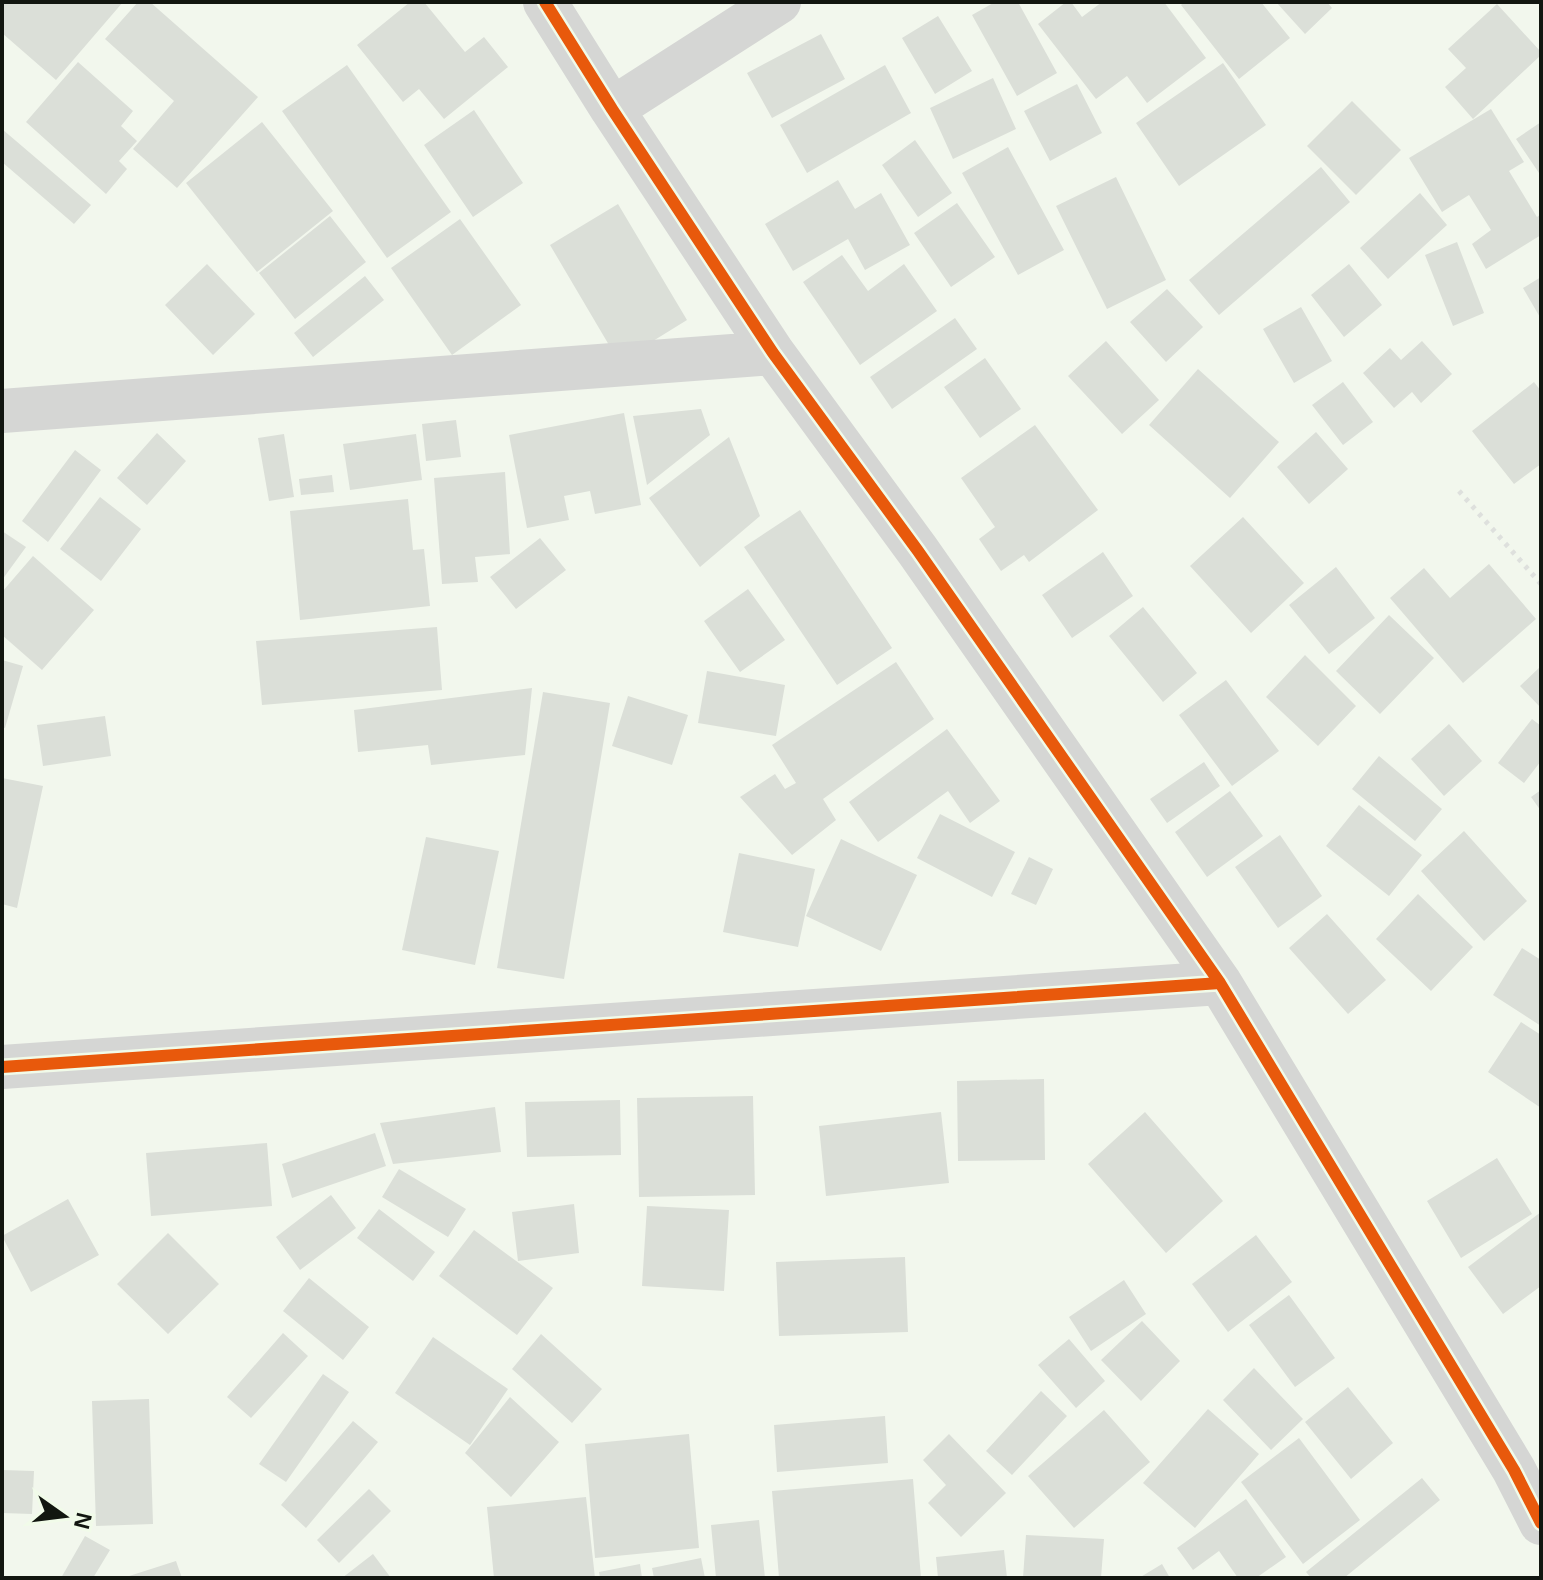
<svg xmlns="http://www.w3.org/2000/svg" width="1543" height="1580" viewBox="0 0 1543 1580" font-family="Helvetica,sans-serif">
<rect width="100%" height="100%" fill="#f2f7ed"/>
<path fill="#dbdfd8" d="M2,2H123L56,80L2,33Z
M138,2H150L258,97L177,188L133,149L174,101L105,39Z
M410,2H424L465,52L484,37L508,67L444,119L419,89L403,102L357,45Z
M995,2H1018L1057,73L1017,96L972,15Z
M1066,2H1071L1082,17L1102,2H1164L1206,58L1147,103L1127,76L1096,99L1038,24Z
M1184,2H1261L1290,38L1239,79L1181,5Z
M1276,2H1327L1332,8L1305,34Z
M1497,4L1541,52V55L1473,119L1445,87L1466,68L1448,49Z
M938,16L972,71L935,94L902,38Z
M821,34L845,79L772,118L747,73Z
M78,62L133,111L121,126L137,141L119,161L127,169L106,194L26,122Z
M1223,63L1266,125L1179,186L1136,123Z
M347,65L451,212L387,258L282,111Z
M885,65L911,113L807,173L780,125Z
M993,78L1016,129L953,159L930,108Z
M1077,84L1102,133L1050,161L1024,111Z
M1352,101L1401,150L1356,195L1307,146Z
M1491,109L1524,162L1509,171L1537,217L1541,214V235L1486,269L1472,244L1491,230L1469,195L1442,212L1409,158Z
M474,110L523,183L473,217L424,145Z
M262,122L333,211L257,272L186,183Z
M1541,122V176L1516,139Z
M2,129L91,205L74,224L2,162Z
M915,140L952,193L918,217L882,165Z
M1008,147L1064,250L1018,275L962,173Z
M1321,167L1350,202L1219,315L1189,280Z
M1116,177L1166,280L1107,309L1056,206Z
M838,180L855,209L881,193L910,245L865,270L848,239L793,271L765,224Z
M1420,193L1447,225L1388,279L1360,248Z
M957,203L995,257L951,287L914,233Z
M618,204L687,320L619,362L550,245Z
M330,216L366,262L295,319L259,273Z
M460,219L521,305L452,355L391,268Z
M1457,242L1484,313L1453,326L1425,255Z
M842,255L868,291L904,264L937,311L860,365L803,282Z
M207,264L255,314L213,355L165,305Z
M1349,264L1382,305L1344,337L1311,295Z
M365,276L384,300L313,357L294,333Z
M1541,277V319L1523,288Z
M1167,289L1203,327L1166,362L1130,322Z
M1301,307L1332,361L1294,383L1263,329Z
M955,318L977,349L892,409L870,377Z
M1106,341L1159,400L1122,434L1068,376Z
M1422,341L1452,374L1421,403L1412,392L1394,408L1363,373L1390,348L1401,360Z
M985,358L1021,409L980,438L944,387Z
M1198,369L1279,442L1230,498L1149,425Z
M1343,382L1373,422L1343,445L1312,405Z
M1534,382L1541,391V464L1514,484L1472,431Z
M701,409L710,435L647,485L633,416Z
M624,413L641,505L595,514L590,491L564,496L569,520L527,528L509,435Z
M456,420L461,457L426,461L422,424Z
M1035,425L1098,510L1029,562L1024,555L1001,571L979,539L995,527L961,478Z
M1316,432L1348,469L1309,504L1277,467Z
M157,433L186,461L147,505L117,478Z
M284,434L294,497L269,501L258,438Z
M416,434L422,480L350,490L343,444Z
M729,437L760,516L700,567L649,498Z
M75,450L101,470L48,542L22,521Z
M505,472L510,554L475,557L478,582L442,584L434,478Z
M332,475L334,492L301,495L299,479Z
M100,497L141,529L101,581L60,549Z
M408,499L413,550L424,549L430,606L300,620L290,511Z
M800,510L892,648L837,685L744,547Z
M1243,517L1304,583L1251,633L1190,566Z
M2,531L26,547L2,580Z
M540,538L566,570L516,609L490,577Z
M1103,552L1133,596L1072,638L1042,595Z
M33,556L94,610L42,670L2,635V592Z
M1489,564L1536,619L1463,683L1390,598L1424,568L1450,598Z
M1336,567L1375,618L1329,654L1289,605Z
M748,589L785,640L740,672L704,621Z
M1143,607L1197,673L1163,702L1109,636Z
M1389,615L1434,658L1380,714L1336,671Z
M437,627L442,690L262,705L256,641Z
M1305,655L1356,706L1318,746L1266,697Z
M2,660L23,666L5,728L2,727Z
M896,662L934,719L823,799L836,820L792,855L740,797L775,774L785,789L796,783L772,745Z
M1541,666V708L1520,686Z
M707,671L785,685L776,736L698,723Z
M1226,680L1279,751L1232,786L1179,715Z
M532,688L525,755L431,765L428,745L358,752L354,710Z
M543,692L610,703L564,979L497,968Z
M628,696L688,715L672,765L612,746Z
M105,716L111,756L43,766L37,725Z
M1532,719L1541,726V761L1524,783L1498,763Z
M1449,724L1482,761L1444,796L1411,759Z
M947,729L1000,801L970,823L948,791L878,842L849,802Z
M1379,756L1442,809L1415,841L1352,789Z
M1204,762L1220,786L1167,823L1150,799Z
M2,778L43,786L17,908L2,904Z
M1541,790V811L1531,797Z
M1230,791L1263,836L1207,877L1175,832Z
M1359,805L1422,855L1389,896L1326,846Z
M940,814L1015,852L992,897L917,858Z
M1464,831L1527,901L1484,941L1421,871Z
M1280,835L1322,896L1278,928L1235,867Z
M426,837L499,851L475,965L402,950Z
M841,839L917,875L881,951L806,916Z
M739,853L815,869L798,947L723,932Z
M1029,857L1053,869L1036,905L1011,894Z
M1418,894L1473,947L1431,991L1376,939Z
M1327,914L1386,980L1348,1014L1289,948Z
M1522,948L1541,960V1026L1493,995Z
M1521,1022L1541,1035V1108L1488,1072Z
M1044,1079L1045,1160L958,1161L957,1081Z
M753,1096L755,1195L639,1197L637,1098Z
M620,1100L621,1155L527,1157L525,1102Z
M495,1107L501,1152L393,1164L380,1123Z
M941,1112L949,1183L826,1196L819,1126Z
M1145,1112L1223,1201L1166,1253L1088,1164Z
M375,1133L386,1166L292,1198L282,1164Z
M267,1143L272,1206L151,1216L146,1153Z
M1497,1158L1532,1214L1461,1258L1427,1201Z
M399,1169L466,1209L448,1237L382,1197Z
M331,1195L356,1228L300,1270L276,1237Z
M68,1199L99,1255L31,1292L2,1236Z
M574,1204L579,1253L518,1261L512,1212Z
M647,1206L729,1210L724,1291L642,1286Z
M379,1209L435,1252L413,1281L357,1238Z
M1541,1212V1286L1503,1314L1468,1267Z
M474,1230L553,1288L517,1335L439,1276Z
M168,1233L219,1284L168,1334L117,1284Z
M1256,1235L1292,1282L1228,1332L1192,1284Z
M905,1257L908,1332L779,1336L776,1262Z
M309,1278L369,1327L343,1360L283,1311Z
M1124,1280L1146,1314L1091,1351L1069,1317Z
M1289,1295L1335,1358L1295,1387L1249,1325Z
M1142,1321L1180,1361L1141,1401L1101,1360Z
M283,1333L308,1356L251,1418L227,1397Z
M541,1334L602,1389L572,1423L512,1369Z
M433,1337L508,1389L470,1445L395,1393Z
M1069,1339L1105,1381L1076,1408L1038,1365Z
M1254,1368L1303,1419L1271,1450L1223,1400Z
M323,1374L349,1392L286,1482L259,1464Z
M1348,1387L1393,1443L1351,1479L1305,1422Z
M1041,1391L1067,1416L1012,1475L986,1451Z
M510,1397L559,1442L511,1497L465,1453Z
M149,1399L153,1524L96,1526L92,1401Z
M1208,1409L1259,1454L1195,1528L1143,1483Z
M1104,1410L1150,1462L1074,1528L1028,1476Z
M885,1416L888,1463L777,1472L774,1425Z
M353,1421L378,1442L306,1528L281,1505Z
M689,1434L699,1548L595,1558L585,1444Z
M949,1434L1006,1493L961,1537L928,1503L946,1485L923,1460Z
M1299,1438L1360,1520L1303,1564L1241,1482Z
M2,1470L34,1471L32,1514L2,1513Z
M1422,1478L1440,1500L1344,1578H1311L1306,1572Z
M913,1479L921,1578H779L772,1491Z
M369,1489L391,1511L339,1563L317,1540Z
M586,1497L595,1578H494L487,1507Z
M1246,1499L1286,1557L1256,1578H1238L1219,1551L1193,1570L1177,1548Z
M759,1520L765,1578H716L711,1525Z
M1026,1535L1104,1539L1101,1578H1023Z
M85,1536L110,1550L93,1578H61Z
M1004,1550L1007,1578H938L936,1557Z
M373,1554L391,1578H342Z
M701,1558L705,1578H654L652,1568Z
M176,1561L182,1578H126V1577Z
M640,1564L642,1578H600L599,1572Z
M1162,1564L1170,1578H1139Z"/>
<g fill="none" stroke-linecap="round" stroke-linejoin="round">
<path stroke="#dee0dd" stroke-width="5" stroke-dasharray="4 6" stroke-linecap="butt" d="M1459,491L1541,584"/>
<path stroke="#d5d6d4" stroke-width="44" d="M545,2L612,109L773,353L918,551L1220,983L1514,1470L1541,1523
M612,109L779,2
M2,411L773,353
M2,1067L1220,983"/>
<defs>
<path id="cycleway" d="M545,2L612,109L773,353L918,551L1220,983L1514,1470L1541,1523
M2,1067L1220,983"/>
</defs>
<use href="#cycleway" stroke="#f1fbe9" stroke-width="17"/>
<use href="#cycleway" stroke="#e8590c" stroke-width="12"/>
</g>
<rect width="1543" height="1580" fill="none" stroke="#121610" stroke-width="8"/>
<g transform="translate(64 1516) rotate(104)" stroke="#f1fbe9" stroke-width="6" paint-order="stroke">
<path d="M0-6L14 30L0 20L-14 30Z" fill="#121610"/>
<text y="-12" font-size="22" font-weight="bold" text-anchor="middle" fill="#121610">N</text>
</g>
</svg>
